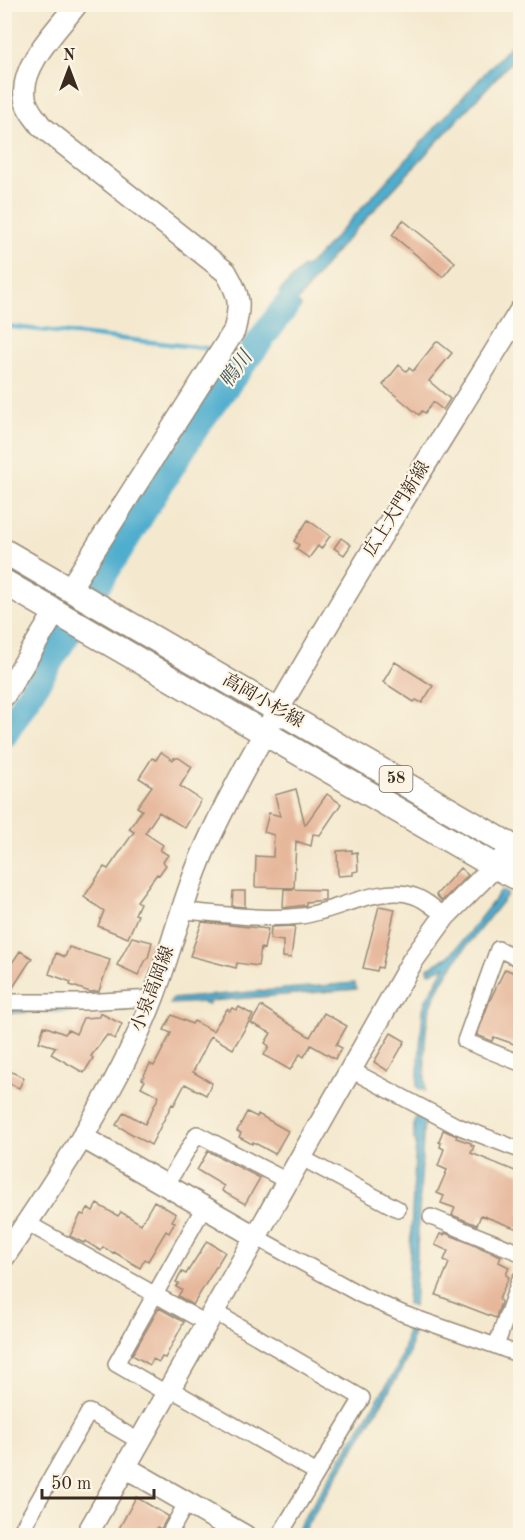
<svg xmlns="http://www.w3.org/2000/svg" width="525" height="1540" viewBox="0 0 525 1540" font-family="'Old Standard TT','Noto Serif JP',serif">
<rect width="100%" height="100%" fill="#fcf5e5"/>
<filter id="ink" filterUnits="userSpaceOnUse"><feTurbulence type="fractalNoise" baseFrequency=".0167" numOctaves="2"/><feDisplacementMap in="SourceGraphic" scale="12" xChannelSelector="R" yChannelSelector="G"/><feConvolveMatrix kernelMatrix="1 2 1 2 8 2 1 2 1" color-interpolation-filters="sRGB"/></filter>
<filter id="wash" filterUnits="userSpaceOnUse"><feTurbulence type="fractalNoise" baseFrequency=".008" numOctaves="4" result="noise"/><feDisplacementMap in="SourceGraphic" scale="24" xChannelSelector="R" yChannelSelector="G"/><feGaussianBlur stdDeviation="1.35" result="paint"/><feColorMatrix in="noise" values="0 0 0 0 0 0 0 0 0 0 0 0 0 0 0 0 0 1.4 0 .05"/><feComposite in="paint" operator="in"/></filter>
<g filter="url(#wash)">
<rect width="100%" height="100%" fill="#f4e9cf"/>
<path fill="#50adce" stroke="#466c76" stroke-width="1.5" d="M520,35V52L337,250L297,302L301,306L299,309L294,307L269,339L258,330L284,297L279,292L302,268L306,267L317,257Z
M502,890L508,894C482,927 440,973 429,1013C423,1038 425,1066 425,1091L417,1087L423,1010L426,1000L446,966L429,973L428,968L448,957L460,944Z
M355,983L356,989L210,1001L209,1004H204L203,1002L170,1004L172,999Z
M126,1005V1010L5,1013L4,1008Z
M417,1115L424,1118L414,1307L407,1304L416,1142L414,1140V1122Z
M407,1324H414L409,1354L401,1371L301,1535L293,1536L396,1370C403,1354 407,1341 407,1324Z"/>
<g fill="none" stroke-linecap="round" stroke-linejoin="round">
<path stroke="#50adce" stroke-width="4.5" d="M4,326L214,349
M228,351L249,353"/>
<path stroke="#50adce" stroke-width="27" d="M4,735L198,424L286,306"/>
</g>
<g id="blocks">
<path fill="#e6b79b" d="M403,220L455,262L443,277L392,235Z
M437,341L452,353L429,381L450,399L443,410L433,402L425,413L422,411L419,415L383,385L399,365L406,371L409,368L413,371Z
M308,520L330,536L321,549L318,546L309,558L296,549L299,545L294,541Z
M341,538L351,545L344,555L334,548Z
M395,662L433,686L422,703L416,700L414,702L383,682Z
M161,752L173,760L174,758H179L192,767L180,786L201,800L185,828L159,812L145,833L163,845L160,850L168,855L163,862L166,865L159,875L157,874L137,901L140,903L135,914L138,915L128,938L98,926L104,911L84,897L104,867L108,869L134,832L129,829L142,810L137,807L152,786L139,778L152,758L156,760Z
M296,789L305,825L327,794L341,804L320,835L313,834L311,846L296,841L294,888L255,887L256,856L273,857L274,835L264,832L269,813L280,816L275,795Z
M352,850V853L357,852L358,871L353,872V875L338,876L337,851Z
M460,868L468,875L442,901L436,895Z
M284,889L325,890V900L306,902V905L283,908Z
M233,891H245V907L232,906Z
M379,906L395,909L382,968L378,967L377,971L363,968Z
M202,922L268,929L264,949L261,948L258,966L237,963L236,968L190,956Z
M295,926L291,958L283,957V941L270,939L271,927Z
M132,937L152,942L148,958H147L138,975L117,965Z
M69,947L110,960L99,991L90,992L70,985L71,982L49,974L56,953L65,957Z
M20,951L32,958L10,992H4V975Z
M505,969L520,975V1044L515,1041L514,1044L494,1037L492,1041L477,1035L489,1002Z
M261,1006L310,1037L324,1013L347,1026L336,1045L342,1048L335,1059L311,1045L304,1057L300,1054L290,1070L264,1055L269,1046L265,1043L271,1033L251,1023Z
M239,1007L253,1015L233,1049L211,1036L193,1072L212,1083L206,1095L185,1084L174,1105L172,1104L151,1145L116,1125L124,1112L145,1124L159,1096L141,1087L145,1081L142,1079L150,1064L154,1066L171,1033L164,1030L172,1015L192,1024L194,1021L213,1031L227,1009L230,1011L232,1008L237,1010Z
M100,1013L122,1024L115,1039L107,1035L91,1056L93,1058L84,1073L51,1054L56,1047L39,1042L44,1026L65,1034L68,1030L76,1034L83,1018L99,1017Z
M391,1033L405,1041L388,1071L374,1062Z
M4,1068L24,1078L19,1088L4,1081Z
M247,1112L257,1117L258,1114L288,1131L275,1154L253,1142L252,1144L239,1137L241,1133L237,1131Z
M443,1130L457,1136L456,1138L471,1143V1145L474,1146L471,1153L520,1173V1230L481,1215L477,1225L452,1215L455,1208L441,1203L444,1196L437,1193L447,1170L438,1166L444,1149L440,1147L441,1143L439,1142Z
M208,1151L260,1178L245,1204L222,1191L224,1186L197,1170Z
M154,1201L176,1214L172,1221L175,1222L169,1233L166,1231L148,1261L145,1259L140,1268L114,1252L113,1253L103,1247L101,1251L85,1241L84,1243L70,1236L81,1214L84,1215L88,1208L93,1211L97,1204L118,1216L121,1212L141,1224Z
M445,1233L501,1256L499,1262L509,1267L506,1275L509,1277L499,1299L501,1302L496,1318L436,1295L449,1263L444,1260L448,1251L435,1245L440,1234L444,1235Z
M207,1241L225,1252L193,1305L178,1296L182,1290L176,1287L179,1283L176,1282L182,1272L186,1274Z
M159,1308L184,1322L165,1358L162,1357L159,1362L153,1359L150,1365L132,1355Z
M136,1497L168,1516L161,1529L157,1527L152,1536H115Z"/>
</g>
</g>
<g filter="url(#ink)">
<use href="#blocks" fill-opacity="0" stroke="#988a76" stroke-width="1.5"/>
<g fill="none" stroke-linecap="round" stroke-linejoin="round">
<defs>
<path id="street" d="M181,911C220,913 261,921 301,916C334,912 381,884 414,896C425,899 436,910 445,916
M520,959L498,949L465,1041L520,1063
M4,1002H84L153,998
M351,1070L455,1125L520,1150
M300,1157L398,1209
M166,1186L197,1134L287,1181
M431,1217L520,1253
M27,1223L206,1323
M256,1237L361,1295L404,1314L496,1346
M520,1279L496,1346L520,1355
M169,1388L317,1473L362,1398L213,1311
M166,1393L116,1364L204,1207
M18,1536L89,1412L139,1441
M168,1536L187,1502
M279,1536L317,1473"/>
<path id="secondary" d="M69,590L234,331C241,304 240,296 226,272L41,126C35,117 26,108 25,97C20,65 58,29 77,4
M4,696L56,611
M82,1137L256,1237
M4,1257C59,1175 117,1091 153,998C173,945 186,887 211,835C241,771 278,710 313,650C380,535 451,424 520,311
M125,1467L245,1536
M86,1536L413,960L445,916L513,848"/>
<path id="primary" d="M4,551L520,851
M4,582L494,866L520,879"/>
</defs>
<use href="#street" stroke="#988a76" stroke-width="18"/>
<use href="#secondary" stroke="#988a76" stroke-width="24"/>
<use href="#primary" stroke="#988a76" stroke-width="27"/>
<use href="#street" stroke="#fff" stroke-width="15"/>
<use href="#secondary" stroke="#fff" stroke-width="21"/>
<use href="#primary" stroke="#fff" stroke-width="24"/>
</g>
</g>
<g text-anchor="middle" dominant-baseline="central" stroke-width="4.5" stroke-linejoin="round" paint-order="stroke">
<rect fill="#fcf5e5" stroke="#75675a" stroke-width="1.5" x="379.5" y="766" width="33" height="26" rx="4.5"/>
<g font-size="16" font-weight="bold" fill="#3b2a1e">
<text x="396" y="779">58</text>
</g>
<g font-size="18" fill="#3b2a1e" stroke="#fcf5e5">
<text transform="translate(397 509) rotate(-58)">広上大門新線</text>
<text transform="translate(263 701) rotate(30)">高岡小杉線</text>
<text transform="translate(153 989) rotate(-69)">小泉高岡線</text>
</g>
<g font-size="20" font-style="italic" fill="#42585c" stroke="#fcf5e5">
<text transform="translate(237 370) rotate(-54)">鴨川</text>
</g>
</g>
<rect width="525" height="1540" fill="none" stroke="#fcf5e5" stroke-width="24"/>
<g transform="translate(69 69)" stroke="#fcf5e5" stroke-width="4.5" paint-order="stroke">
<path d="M0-4.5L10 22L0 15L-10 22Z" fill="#3b2a1e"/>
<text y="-9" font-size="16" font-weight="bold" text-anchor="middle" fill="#3b2a1e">N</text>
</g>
<path d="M42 1489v9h112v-9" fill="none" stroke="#3b2a1e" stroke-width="3"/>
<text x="51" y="1489" font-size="18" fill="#3b2a1e" stroke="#fcf5e5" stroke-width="4.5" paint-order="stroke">50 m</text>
</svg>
